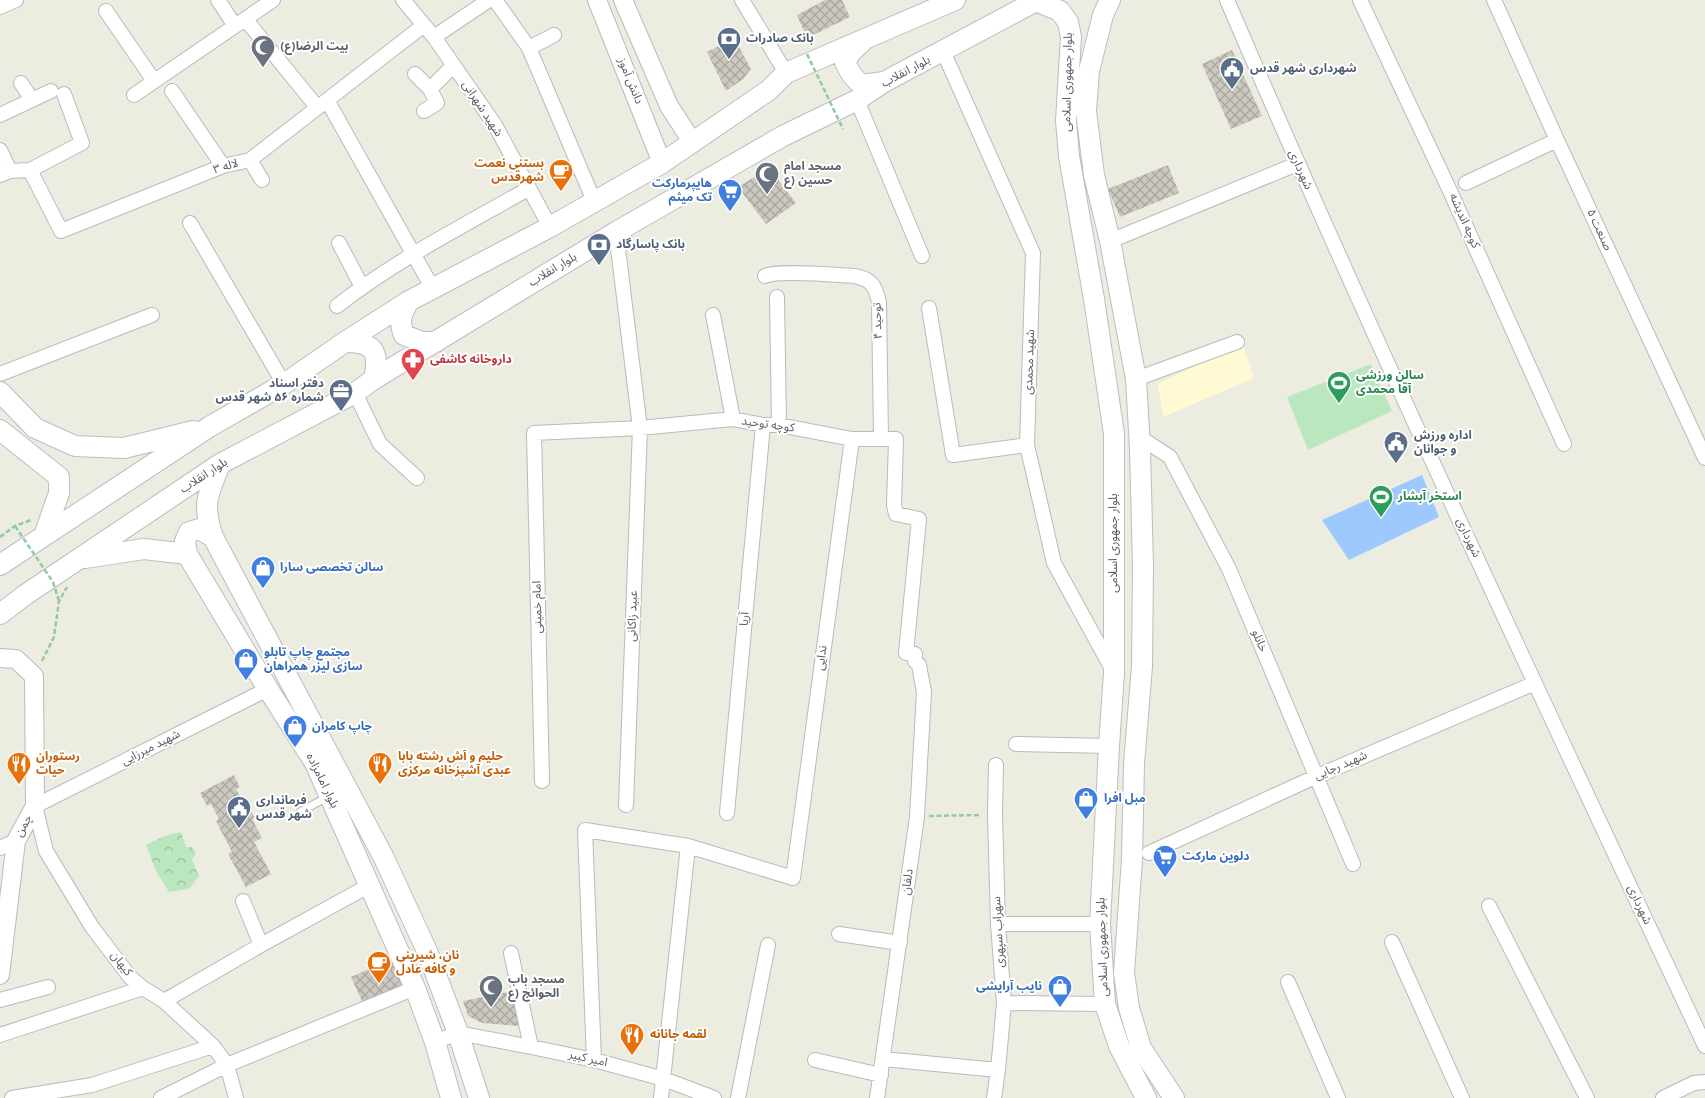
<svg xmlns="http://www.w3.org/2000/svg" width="1705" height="1098" viewBox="0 0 1705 1098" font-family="Overpass,'Noto Sans Arabic',sans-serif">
<defs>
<pattern id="forest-crowns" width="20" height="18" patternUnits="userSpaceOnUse" patternTransform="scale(1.25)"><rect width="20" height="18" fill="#bae7bf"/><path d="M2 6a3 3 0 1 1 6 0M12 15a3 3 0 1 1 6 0" fill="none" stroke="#9abe9f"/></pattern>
<pattern id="building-cross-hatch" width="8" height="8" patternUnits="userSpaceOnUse" patternTransform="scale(1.25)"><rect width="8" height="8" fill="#cac8bf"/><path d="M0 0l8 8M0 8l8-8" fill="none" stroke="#a7a69f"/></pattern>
</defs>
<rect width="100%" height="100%" fill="#edece0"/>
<path fill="#fffad3" d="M1243,345L1254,378L1163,417L1158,383Z"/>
<path fill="#bae7bf" d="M1371,364L1392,411L1308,450L1287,397Z"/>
<path fill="url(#forest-crowns)" d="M181,832L186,847H192L196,853L192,860L199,876L189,889L169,892L156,871L146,845L164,836Z"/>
<path fill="#9ec9ff" d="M1422,475L1439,517L1349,560L1322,520Z"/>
<path fill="url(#building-cross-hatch)" d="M825,0H842L850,17L807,38L797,15Z
M734,38L751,69L743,79L726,91L707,52Z
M1232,50L1262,116L1231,129L1202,64Z
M1168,165L1179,193L1120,217L1108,189Z
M769,168L796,203L766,224L738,187Z
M234,775L240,787L236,789L246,807L248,806L255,818L252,819L262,838L254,842L271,874L246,887L228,854L232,852L216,821L219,819L211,804L207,806L200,793Z
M393,958L407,991L365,1008L351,977Z
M513,991L519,1026L482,1023L468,1016L463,1001Z"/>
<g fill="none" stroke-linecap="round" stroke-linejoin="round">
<defs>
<path id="service" d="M300,812L329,796"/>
<path id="minor" d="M218,0L235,26
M403,0L434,37L495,125L550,227
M495,0L529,48L594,201
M742,0L786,73
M1227,0C1378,352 1542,699 1705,1046
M1360,0L1450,191L1564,444
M1494,0L1557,140L1705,458
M0,7L16,0
M106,11L154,81
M246,20L317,107
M434,37L489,0
M529,48L554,35
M943,51L1033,253L1027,445L1054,563L1112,669
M415,74L430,89L437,103L424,111
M21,83L32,100
M430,89L453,66
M172,91L223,166
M134,95L273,0
M327,100L433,289
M857,100L922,256
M0,115L51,91
M0,150L10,171
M250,160L262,180
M30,170L61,231L223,166L250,160L424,25
M0,175L10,171L30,170L82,143L64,94
M1466,183L1557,140
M190,223L284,384
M616,232L640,428L626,805
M1110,241L1297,164
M339,243L362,287
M765,276C777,270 838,275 854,276C872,279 875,286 879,302L881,439
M777,297L779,425
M337,306C396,260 463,226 528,189
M929,308L953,455L1027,445
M713,315L733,419
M0,374L152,315
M1136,379L1237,342
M355,393L380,444L417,478
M1138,436L1170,457L1229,569L1353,864
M1016,744L1109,746
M542,781L534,433L640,428L733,419L763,425H779L852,439H896L894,505L896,514L919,519L906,653L915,654V661L919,665L924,692L917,817L877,1098
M727,813L763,425
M0,848L16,841
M1149,853L1315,777L1535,683
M243,901L261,945
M1489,906L1587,1098
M998,924H1100
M839,934L900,943
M1392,942L1462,1098
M511,953L531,1047
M1288,982L1338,1098
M0,1000L48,987
M164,1001L261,945L370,885
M1004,1003L1105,1004
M0,1035L143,988
M435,1042L458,1033L531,1047L594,1060L664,1079L714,1098
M883,1059L998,1070
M594,1060L585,830L688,846L793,878L852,439
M815,1060L881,1075
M12,1098L92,1085L213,1046
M161,1098L227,1065L415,988
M236,1098L227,1065L213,1046L164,1001L143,988L130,977L92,927L46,851L35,806L268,689
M661,1098L688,846
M738,1098L768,945
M994,1098L998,1070L1004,1003L998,924L995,814L996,765
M1663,1098L1694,1083L1705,1082"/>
<path id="tertiary" d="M597,0L662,163
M623,0L669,106L693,143
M0,658L16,659L34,676L35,806L16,841L0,975"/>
<path id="secondary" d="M1110,0L1103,15L1089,71L1086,111L1094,175L1110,241L1136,379L1140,449L1143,567L1142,666L1134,764L1132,859L1124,973L1129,1008L1141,1048L1174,1098
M1036,1L1060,11L1068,22L1071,37L1066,121L1069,156L1094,299L1114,434V673L1109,746L1100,924L1105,1004L1119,1046L1146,1098
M862,42L852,51L845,62C849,72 853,78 862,85L884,82
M409,301C402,313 398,321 404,335L422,342H436
M345,342C374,342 380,351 374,379
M0,392L35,428L75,446L124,448L193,431
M0,430L59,477V493L44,536
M220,464C207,497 202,503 213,537L383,856L427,951L458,1033L479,1098
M213,537L199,529L189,532L185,541L187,554L268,689L315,763L415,988L435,1042L451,1098
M85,558L144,549L187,554
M0,565L209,427L284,384L345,342L409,301L550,227L662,163L769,90L786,73L955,0
M0,614L25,595L220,464L355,393L374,379L616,232L783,136L857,100L884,82L1038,0"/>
</defs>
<use href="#service" stroke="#b8bac0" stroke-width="9"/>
<use href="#minor" stroke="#b8bac0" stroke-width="16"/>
<use href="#tertiary" stroke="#b8bac0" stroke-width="20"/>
<use href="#secondary" stroke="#bbbdc5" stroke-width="22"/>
<path stroke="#93c8a8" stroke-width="2.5" stroke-dasharray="5 2.5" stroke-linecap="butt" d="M0,537L15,526L31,520
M42,661L54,637L59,601L67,587
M929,816L981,815"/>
<use href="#service" stroke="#fff" stroke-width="7"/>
<use href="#minor" stroke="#fff" stroke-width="14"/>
<use href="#tertiary" stroke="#fff" stroke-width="18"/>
<use href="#secondary" stroke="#fff" stroke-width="20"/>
<path stroke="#93c8a8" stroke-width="2.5" stroke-dasharray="5 2.5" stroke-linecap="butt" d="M807,54L843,129
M15,526L53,582L59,601"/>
</g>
<defs>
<symbol id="bank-pin" viewBox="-11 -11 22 30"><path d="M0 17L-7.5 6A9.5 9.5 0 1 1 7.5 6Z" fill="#5c6f8a" stroke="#fff"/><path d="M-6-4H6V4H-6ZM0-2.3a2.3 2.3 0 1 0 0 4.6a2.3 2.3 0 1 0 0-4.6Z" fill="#fff"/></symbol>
<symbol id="mosque-pin" viewBox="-11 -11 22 30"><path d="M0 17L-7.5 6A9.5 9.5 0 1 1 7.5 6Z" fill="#6b7280" stroke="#fff"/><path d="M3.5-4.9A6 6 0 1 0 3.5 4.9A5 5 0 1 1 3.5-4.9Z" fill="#fff"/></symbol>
<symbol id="civic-pin" viewBox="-11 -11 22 30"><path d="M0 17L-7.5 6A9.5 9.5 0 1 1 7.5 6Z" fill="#5c6f8a" stroke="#fff"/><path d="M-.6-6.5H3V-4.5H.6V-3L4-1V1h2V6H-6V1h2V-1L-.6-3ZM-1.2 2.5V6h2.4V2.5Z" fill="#fff"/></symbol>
<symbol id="cafe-pin" viewBox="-11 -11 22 30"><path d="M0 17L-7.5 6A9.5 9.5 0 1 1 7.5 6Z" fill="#e8710a" stroke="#fff"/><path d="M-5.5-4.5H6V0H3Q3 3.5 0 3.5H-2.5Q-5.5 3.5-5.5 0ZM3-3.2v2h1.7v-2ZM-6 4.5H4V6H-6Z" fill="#fff"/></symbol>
<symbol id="supermarket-pin" viewBox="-11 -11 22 30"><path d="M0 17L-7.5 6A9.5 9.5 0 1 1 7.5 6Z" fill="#3f7fe0" stroke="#fff"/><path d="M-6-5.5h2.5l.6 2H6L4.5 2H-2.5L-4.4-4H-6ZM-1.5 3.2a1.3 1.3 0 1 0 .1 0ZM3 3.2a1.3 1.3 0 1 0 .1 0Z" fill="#fff"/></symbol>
<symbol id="pharmacy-pin" viewBox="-11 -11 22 30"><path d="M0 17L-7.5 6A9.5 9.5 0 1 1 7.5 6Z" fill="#e0444e" stroke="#fff"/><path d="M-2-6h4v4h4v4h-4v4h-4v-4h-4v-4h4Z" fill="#fff"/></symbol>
<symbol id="stadium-pin" viewBox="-11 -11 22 30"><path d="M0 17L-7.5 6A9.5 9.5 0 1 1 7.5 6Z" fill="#2e9e5b" stroke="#fff"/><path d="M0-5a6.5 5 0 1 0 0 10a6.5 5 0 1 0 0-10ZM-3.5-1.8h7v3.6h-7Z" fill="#fff"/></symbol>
<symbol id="office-pin" viewBox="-11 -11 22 30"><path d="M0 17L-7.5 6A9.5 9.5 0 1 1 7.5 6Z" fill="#5c6f8a" stroke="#fff"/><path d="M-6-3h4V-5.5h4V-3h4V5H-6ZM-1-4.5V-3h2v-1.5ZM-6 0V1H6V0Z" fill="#fff"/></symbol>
<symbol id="shop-pin" viewBox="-11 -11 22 30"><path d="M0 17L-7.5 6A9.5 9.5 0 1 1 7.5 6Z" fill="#3f7fe0" stroke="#fff"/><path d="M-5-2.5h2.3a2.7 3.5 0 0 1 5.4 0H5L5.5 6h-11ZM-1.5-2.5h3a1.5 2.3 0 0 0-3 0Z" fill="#fff"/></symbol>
<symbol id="restaurant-pin" viewBox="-11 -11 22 30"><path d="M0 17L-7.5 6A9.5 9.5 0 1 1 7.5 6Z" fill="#e8710a" stroke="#fff"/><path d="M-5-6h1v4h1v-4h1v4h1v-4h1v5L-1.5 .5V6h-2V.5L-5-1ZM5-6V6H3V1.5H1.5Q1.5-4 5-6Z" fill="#fff"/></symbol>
</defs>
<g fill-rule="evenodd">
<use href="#bank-pin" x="715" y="25" width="28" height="38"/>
<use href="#mosque-pin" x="249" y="33" width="28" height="38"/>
<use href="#civic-pin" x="1218" y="55" width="28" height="38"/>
<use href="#cafe-pin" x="547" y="157" width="28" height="38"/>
<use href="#mosque-pin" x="753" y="160" width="28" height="38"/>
<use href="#supermarket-pin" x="716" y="177" width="28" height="38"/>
<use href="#bank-pin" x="585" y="231" width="28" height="38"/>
<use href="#pharmacy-pin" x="399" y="346" width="28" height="38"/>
<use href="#stadium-pin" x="1325" y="369" width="28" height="38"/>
<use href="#office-pin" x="327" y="377" width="28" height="38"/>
<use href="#civic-pin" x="1382" y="429" width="28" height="38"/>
<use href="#stadium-pin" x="1367" y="483" width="28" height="38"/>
<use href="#shop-pin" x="249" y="554" width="28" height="38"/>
<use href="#shop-pin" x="232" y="646" width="28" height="38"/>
<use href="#shop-pin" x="281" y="713" width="28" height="38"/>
<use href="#restaurant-pin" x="5" y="750" width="28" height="38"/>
<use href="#restaurant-pin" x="366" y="750" width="28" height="38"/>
<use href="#shop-pin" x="1072" y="785" width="28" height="38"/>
<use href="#civic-pin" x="225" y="794" width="28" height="38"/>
<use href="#supermarket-pin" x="1151" y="843" width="28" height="38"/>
<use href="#cafe-pin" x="365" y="949" width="28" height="38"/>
<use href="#mosque-pin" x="477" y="973" width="28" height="38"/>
<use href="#shop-pin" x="1046" y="973" width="28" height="38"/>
<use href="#restaurant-pin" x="618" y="1021" width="28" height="38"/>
</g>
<g text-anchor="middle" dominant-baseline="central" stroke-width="4" stroke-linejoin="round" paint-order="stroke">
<g font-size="12" font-weight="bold" fill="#4e5e75" stroke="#fff" text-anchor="start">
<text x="746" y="39">بانک صادرات</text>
<text x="1250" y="69">شهرداری شهر قدس</text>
<text x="616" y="245">بانک پاسارگاد</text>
<text x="324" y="384" text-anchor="end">دفتر اسناد<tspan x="324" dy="14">شماره ۵۶ شهر قدس</tspan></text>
<text x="1414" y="436">اداره ورزش<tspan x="1414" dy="14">و جوانان</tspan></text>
<text x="256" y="801">فرمانداری<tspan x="256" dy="14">شهر قدس</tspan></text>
</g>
<g font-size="12" font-weight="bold" fill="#5b616d" stroke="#fff" text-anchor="start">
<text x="280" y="47">بیت الرضا(ع)</text>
<text x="784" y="167">مسجد امام<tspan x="784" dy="14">حسین (ع</tspan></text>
<text x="508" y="980">مسجد باب<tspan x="508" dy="14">الحوائج (ع</tspan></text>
</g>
<g font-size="12" fill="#595c62" stroke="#fff">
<text transform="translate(906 72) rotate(-28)">بلوار انقلاب</text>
<text transform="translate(630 81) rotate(68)">دانش آموز</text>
<text transform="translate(1068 82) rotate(-89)">بلوار جمهوری اسلامی</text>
<text transform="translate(482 109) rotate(57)">شهید شهرانی</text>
<text transform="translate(226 167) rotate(-17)">لاله ۳</text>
<text transform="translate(1300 170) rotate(66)">شهرداری</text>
<text transform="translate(1464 221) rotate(66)">کوچه اندیشه</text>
<text transform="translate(1599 230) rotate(65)">صنعت ۵</text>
<text transform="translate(553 270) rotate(-31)">بلوار انقلاب</text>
<text transform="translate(878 321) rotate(-92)">توحید ۴</text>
<text transform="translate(1030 362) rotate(-88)">شهید محمدی</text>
<text transform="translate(768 425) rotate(8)">کوچه توحید</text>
<text transform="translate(204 476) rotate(-33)">بلوار انقلاب</text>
<text transform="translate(1468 538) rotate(65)">شهرداری</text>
<text transform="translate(1114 543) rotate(-90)">بلوار جمهوری اسلامی</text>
<text transform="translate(538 607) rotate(-91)">امام خمینی</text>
<text transform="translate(633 616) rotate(-88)">عبید زاکانی</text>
<text transform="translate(745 619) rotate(-85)">آریا</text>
<text transform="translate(1259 641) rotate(68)">خانلو</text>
<text transform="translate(822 658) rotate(-82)">ندایی</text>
<text transform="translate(151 748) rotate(-27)">شهید میرزایی</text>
<text transform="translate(1341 766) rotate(-23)">شهید رجایی</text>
<text transform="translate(322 781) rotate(64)">بلوار امامزاده</text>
<text transform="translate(24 826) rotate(-62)">چمن</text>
<text transform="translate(908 882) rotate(-82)">دلفان</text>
<text transform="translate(1639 905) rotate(65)">شهرداری</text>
<text transform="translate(999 932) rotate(-93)">سهراب سپهری</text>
<text transform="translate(1103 947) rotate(-92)">بلوار جمهوری اسلامی</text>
<text transform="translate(121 964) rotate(52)">کیهان</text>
<text transform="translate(588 1059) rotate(13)">امیر کبیر</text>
</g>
<g font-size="12" font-weight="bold" fill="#c56008" stroke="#fff" text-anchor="start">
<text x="544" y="164" text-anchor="end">بستنی نعمت<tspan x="544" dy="14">شهرقدس</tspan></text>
<text x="36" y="757">رستوران<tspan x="36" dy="14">حیات</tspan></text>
<text x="398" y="757">حلیم و آش رشته بابا<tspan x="398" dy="14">عبدی آشپزخانه مرکزی</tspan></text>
<text x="396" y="956">نان، شیرینی<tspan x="396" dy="14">و کافه عادل</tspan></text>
<text x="650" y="1035">لقمه جانانه</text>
</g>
<g font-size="12" font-weight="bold" fill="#366cbe" stroke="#fff" text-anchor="start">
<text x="712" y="184" text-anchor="end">هایپرمارکت<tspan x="712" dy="14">تک میثم</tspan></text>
<text x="280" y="568">سالن تخصصی سارا</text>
<text x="264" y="653">مجتمع چاپ تابلو<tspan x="264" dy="14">سازی لیزر همراهان</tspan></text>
<text x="312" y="727">چاپ کامران</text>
<text x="1104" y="799">مبل افرا</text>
<text x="1182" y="857">دلوین مارکت</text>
<text x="1042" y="987" text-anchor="end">نایب آرایشی</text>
</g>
<g font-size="12" font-weight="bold" fill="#be3a42" stroke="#fff" text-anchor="start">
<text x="430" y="360">داروخانه کاشفی</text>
</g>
<g font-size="12" font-weight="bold" fill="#27864d" stroke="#fff" text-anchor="start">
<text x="1356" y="376">سالن ورزشی<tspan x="1356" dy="14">آقا محمدی</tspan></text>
<text x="1398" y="497">استخر آبشار</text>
</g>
</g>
</svg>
